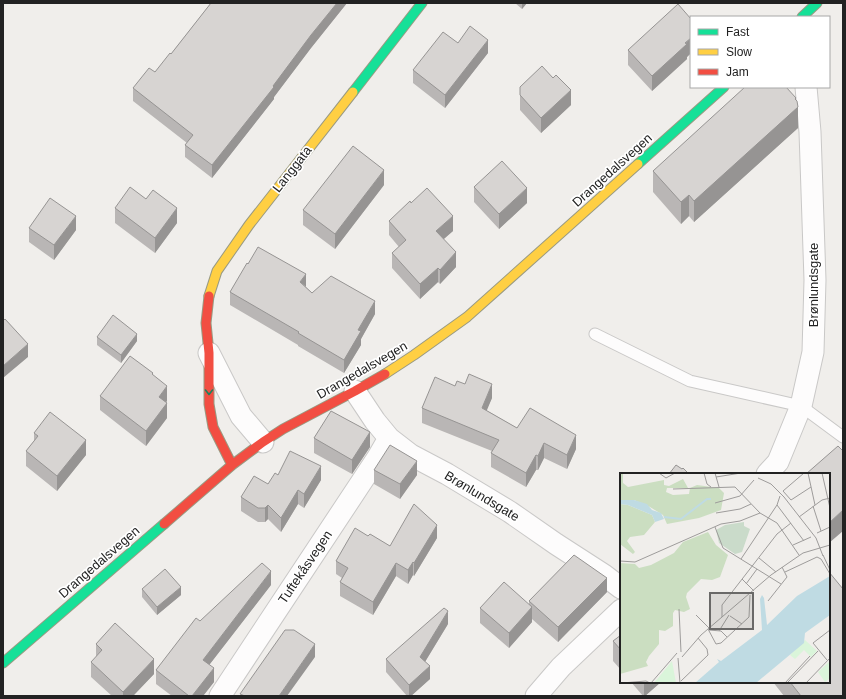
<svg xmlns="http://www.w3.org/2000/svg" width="846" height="699" viewBox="0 0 846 699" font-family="Arial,sans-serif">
<rect width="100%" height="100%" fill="#f0eeeb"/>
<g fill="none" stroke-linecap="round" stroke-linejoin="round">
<defs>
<path id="lane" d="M595,334L690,381L801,406L843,437"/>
<path id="street" d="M209,353L241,416L263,442
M355,391L375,421L389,438L411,455L447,474L510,512L556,544L604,575L621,588
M767,474L778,462L801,406L813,352L815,280L810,132L806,87
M220,696L378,457L389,438
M536,696L561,667L621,610"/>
<path id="fast" d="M802,17L817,3
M353,92L422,3
M638,164L724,87
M3,663L164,524"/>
<path id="slow" d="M209,296L217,271L249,225L353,92
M385,374L414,355L467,317L638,164"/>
<path id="jam" d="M209,296L206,323L209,353V404L213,427L232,465
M164,524L232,465L263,442L283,429L355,391L385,374"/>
</defs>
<use href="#lane" stroke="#c9c8c7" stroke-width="13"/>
<use href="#street" stroke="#c9c8c7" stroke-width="23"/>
<use href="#fast" stroke="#999a82" stroke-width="11"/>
<use href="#slow" stroke="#999a82" stroke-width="11"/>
<use href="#jam" stroke="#999a82" stroke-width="11"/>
<use href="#lane" stroke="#fdfcfc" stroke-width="11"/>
<use href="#street" stroke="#fdfcfc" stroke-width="21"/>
<use href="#fast" stroke="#16e098" stroke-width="9"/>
<use href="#slow" stroke="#ffcf43" stroke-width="9"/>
<use href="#jam" stroke="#f24e42" stroke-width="9"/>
</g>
<path fill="#b9b6b5" d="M211,3H347L311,48L274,97V99L212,178L185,157V145L187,143L133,101V88L155,72L171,54Z
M515,3H527L522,9Z
M691,19V53L687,57V59L652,91L628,65V50Z
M458,43L488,53L445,108L413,83V70Z
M553,78L571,105L541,133L520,110V87Z
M796,100L798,128L694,222L689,216L681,224L653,192V171Z
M384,185L335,249L303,225V210Z
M474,187L527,203L499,229L474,202Z
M411,203L453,231L443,239L456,267L440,284L438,282L420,299L392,268V253L399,247L389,235V221Z
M115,208L177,223L155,253L115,223Z
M29,228L76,230L54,260L29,242Z
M248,264L306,287L312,293L375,314L361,339V345L344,373L298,346V345L230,305V292Z
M97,337L137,341L121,363L97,345Z
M153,375L167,401L166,402L167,418L146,446L100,410V396Z
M492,398L486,410L517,428L576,449L567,469L544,458L538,470H536L526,487L491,467V453L492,451L422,423V408Z
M34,433L86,455L57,491L26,466V451L34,441Z
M314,438L370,447L352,474L314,453Z
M374,470L417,475L400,499L374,484Z
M278,475L321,480L304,508L298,504L281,532L268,519L265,522H258L241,511V497L268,484Z
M368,536L390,546L437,538L414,576L413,575L408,584L396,576L373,615L340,596V582L342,578L336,574V561Z
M271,585L209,665L214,682L203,696H172L156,684V670L200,621Z
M142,589L181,595L157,615L142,597Z
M607,592L558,642L532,619V622L509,648L480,623V608L529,604V601Z
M448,624L425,662L430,679L411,696H407L386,672V659Z
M621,635V670L613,661V641Z
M96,644L154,674L133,696H112L91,677V662L96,657Z
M631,682H661L645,696H643Z
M773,682H829L843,696H784Z"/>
<path fill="#969493" d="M337,3H347L311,48L274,97V99L212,178V165L311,35Z
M522,3H527L522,9Z
M691,38V53L687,57V59L652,91V76Z
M488,40V53L445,108V95Z
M571,90V105L541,133V118Z
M796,98V108L798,107V128L694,222V201Z
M384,170V185L335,249V234Z
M527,188V203L499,229V214Z
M689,195V216L681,224V202Z
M177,208V223L155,253V238Z
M76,216V230L54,260V245Z
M453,216V231L436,246V231Z
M456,252V267L440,284V270Z
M438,268V282L420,299V284Z
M306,274V287L300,282Z
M375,301V314L361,339V345L344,373V360L358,330Z
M137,334V341L121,363V355Z
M28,344V357L3,378V366Z
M492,384V398L482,422V408Z
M167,386V401L159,411V397Z
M167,403V418L146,446V431Z
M370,432V447L352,474V460Z
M576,435V449L567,469V455Z
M86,440V455L57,491V476Z
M544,443V458L538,470V456Z
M536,455V470L526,487V473Z
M417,461V475L400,499V484Z
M321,466V480L304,508V494Z
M298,490V504L281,532V518Z
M268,505V519L265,522V508Z
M843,510V531L829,543V523Z
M437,525V538L414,576V563Z
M413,562V575L408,584V570Z
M396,563V576L373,615V602Z
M271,571V585L203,673V660Z
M607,578V592L558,642V627Z
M181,587V595L157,615V607Z
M532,607V622L509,648V633Z
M448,611V624L420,670V657Z
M315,644V657L287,696H279Z
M154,659V674L133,696H123V692Z
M430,666V679L411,696H409V685Z
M214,668V682L203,696H192Z
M644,682H661L645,696H644Z"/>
<path fill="#d7d4d2" stroke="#969493" d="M211,3H337L311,35L273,86L274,87L212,165L185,145L193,135L133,88L149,68L155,72L170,53L171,54Z
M678,4L691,19V38L685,43L687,44L652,76L628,50Z
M470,26L488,40L445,95L413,70L443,32L458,43Z
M542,66L553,78L556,75L571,90L541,118L520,95V87Z
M745,87H786L796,98L795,99L797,101L798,107L694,201L689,195L681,202L653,171Z
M353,146L384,170L335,234L303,210Z
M502,161L527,188L499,214L474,187Z
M130,187L146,199L153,190L177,208L155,238L115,208Z
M427,188L453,216L436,231L456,252L440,270L438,268L420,284L392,253L406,240L389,221L410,201L411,203Z
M50,198L76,216L54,245L29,228Z
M258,247L306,274L300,282L312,293L331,276L375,301L358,330L361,331L344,360L298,333L299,332L230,292L247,263L248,264Z
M113,315L137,334L121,355L97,337Z
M5,319L28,344L3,366V321Z
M130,356L153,373L152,374L167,386L159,397L167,403L146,431L100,396Z
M469,374L492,384L482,408L517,428L530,408L576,435L567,455L544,443L538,456L536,455L526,473L491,453L499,440L422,408L435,377L455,386L457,381L465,384Z
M331,411L370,432L352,460L314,438Z
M50,412L86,440L57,476L26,451L38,436L34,433Z
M390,445L417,461L400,484L374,470Z
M838,446L843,451V510L829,523V474H806Z
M290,451L321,466L304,494L298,490L281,518L268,505L265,508H258L241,497L254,476L268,484L275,473L278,475Z
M676,465L682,469L683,468L689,474H669Z
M414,504L437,525L414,563L413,562L408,570L396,563L373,602L340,582L348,568L336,561L355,528L368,536L370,534L390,546Z
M574,555L607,578L558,627L529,601Z
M262,563L271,571L203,660L214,668L192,696H189L156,670L196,618L200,621Z
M165,569L181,587L157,607L142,589Z
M829,572L843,589V696H801L790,682H829Z
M504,582L532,607L509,633L480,608Z
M444,608L448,611L420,657L430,666L409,685L386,659Z
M115,623L154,659L123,692L91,662L102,650L96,644Z
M285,630H294L315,644L279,696H245L240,694Z
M621,635V650L613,641Z"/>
<defs><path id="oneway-chevron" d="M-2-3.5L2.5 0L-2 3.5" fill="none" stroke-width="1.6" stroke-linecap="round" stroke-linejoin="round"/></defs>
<use stroke="#1c815d" href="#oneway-chevron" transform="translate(209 392) rotate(90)"/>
<g text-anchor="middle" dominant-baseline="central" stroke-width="3.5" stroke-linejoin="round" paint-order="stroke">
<g font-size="13" fill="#222" stroke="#fff">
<text transform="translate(292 169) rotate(-52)">Langgata</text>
<text transform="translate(612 170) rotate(-42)">Drangedalsvegen</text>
<text transform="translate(813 285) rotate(-90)">Brønlundsgate</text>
<text transform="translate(362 370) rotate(-30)">Drangedalsvegen</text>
<text transform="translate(482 496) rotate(31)">Brønlundsgate</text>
<text transform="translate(99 562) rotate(-41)">Drangedalsvegen</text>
<text transform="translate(305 567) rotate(-56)">Tuftekåsvegen</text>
</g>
</g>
<g transform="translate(620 473)">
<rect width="210" height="210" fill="#f0eeeb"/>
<path d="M0,0H3V10L8,14L44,7V12L49,13L63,6L68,15H47L46,19L53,22L69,21L70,15L77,12L99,15L104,20L101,37L79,45L47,51L43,42L30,34L14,27H0ZM0,31L8,32L32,42L35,49L24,62L10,64L7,68L15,79L13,81L0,71ZM88,59L96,72L108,82L100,104L92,107L81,106L67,120L66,124L70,136L64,139L55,137L53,140V153L45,158L39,157V171L29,183L26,189L28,193L0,201V90L15,91L19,95L31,92L54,80L63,69Z" fill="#cbdec1"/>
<path d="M124,49V53L130,56L122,79L115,81L99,70L96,57L105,52Z" fill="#cadbca"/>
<path d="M185,167L197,178L191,184L184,177L175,186L170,182ZM52,188L56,210H34ZM210,188V205L205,209L198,199Z" fill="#daf5da"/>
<path d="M0,27H14L27,31L32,37L41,40L44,46L35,49L32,42L8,32L0,31ZM210,103V142L185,160L184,170L136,210H75L99,189L97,186L101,188L142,157L140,126L142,122L144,125L147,152L177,123Z" fill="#bfdbe3"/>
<path fill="none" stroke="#bfdbe3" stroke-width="2" d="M44,44L61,46L87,26H91"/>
<path fill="none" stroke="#9e9c9b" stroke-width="1" d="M39,0L46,5L55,0M84,0L87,11L91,14M95,0L99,14M184,0L163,18L171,27L191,14M188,0L195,32M202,0L210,35M96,4L121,0M138,5L151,11L164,24L196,65L203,83M53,16L115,14L140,40M160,23L157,32L184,68M95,30L120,23L134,7M193,33L201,58M96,40L120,36L131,31M179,44L202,27L210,25M95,54L103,75L161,111M197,60L210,54M173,72L191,64M203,82L210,97M139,85L156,99M121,86L157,32M0,88L15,89L101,51L120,48L140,40L157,50L179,82M165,99L197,84L201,86L210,101M122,106L134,118M126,111L137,96M148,128L167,104L162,94M59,136L61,179M76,142L89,155M110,143L122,151M102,144V132L157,61L171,50M88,156L96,171L101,170L129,144L130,122M89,157L101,158L107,164M99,158L109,142M62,184L81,162L151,102L183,80L210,72M58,185L60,210M207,187L193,170L210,157M61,208L88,182L87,176L78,165M2,210L26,208L30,210M31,210L57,180M165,210L190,183M167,210L198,178M186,210L210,185"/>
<path fill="#6a6968" fill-opacity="0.15" stroke="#6a6968" stroke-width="2" d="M90,120H133V156H90Z"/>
<rect width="210" height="210" fill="none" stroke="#222" stroke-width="2"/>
</g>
<rect width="846" height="699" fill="none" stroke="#222222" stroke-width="8"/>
<rect x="690" y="16" width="140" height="72" fill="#ffffff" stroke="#a7a7a7"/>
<rect x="698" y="29" width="20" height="6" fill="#16e098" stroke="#a7a7a7"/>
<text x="726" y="36" font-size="12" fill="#222222">Fast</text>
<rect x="698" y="49" width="20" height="6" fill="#ffcf43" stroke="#a7a7a7"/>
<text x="726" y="56" font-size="12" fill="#222222">Slow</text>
<rect x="698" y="69" width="20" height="6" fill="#f24e42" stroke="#a7a7a7"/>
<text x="726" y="76" font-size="12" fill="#222222">Jam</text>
</svg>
